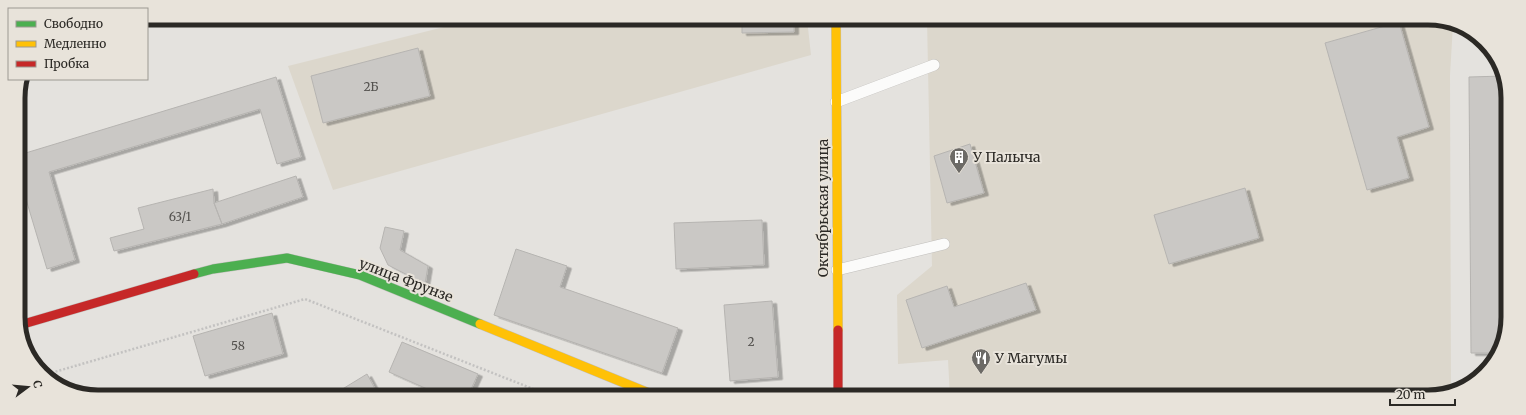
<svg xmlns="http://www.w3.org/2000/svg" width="1526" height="415" viewBox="0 0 1526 415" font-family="Merriweather,serif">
<defs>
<filter id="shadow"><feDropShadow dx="4.5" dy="2.5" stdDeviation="0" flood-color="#0004"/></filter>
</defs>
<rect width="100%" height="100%" fill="#e4e2de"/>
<path fill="#dcd7cc" d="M480,18L807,19L811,55L333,190L288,66Z
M927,19L1444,20L1453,24L1450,75L1451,389L1433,397L950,396L948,360L898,364L897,295L932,266Z"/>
<path fill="#cac8c5" stroke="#b6b4b1" filter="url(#shadow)" d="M742,19H794V32L742,33Z
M1399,22L1429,127L1397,137L1409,178L1367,190L1325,43Z
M418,48L430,96L323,123L311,76Z
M1503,76L1506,82V333L1495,353H1471L1469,77Z
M276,77L301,157L277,164L260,109L49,172L75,260L47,269L19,176V155Z
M970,144L984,193L947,203L934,156Z
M296,176L303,197L222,224L214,203Z
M1245,188L1259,238L1169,264L1154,215Z
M213,189L214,203L222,224L114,251L110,238L144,229L138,208Z
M762,220L764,265L676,269L674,223Z
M385,227L404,231L400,250L428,266L425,284L388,265L380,248Z
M516,249L567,266L560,287L678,328L662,373L494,315Z
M1026,283L1036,310L922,348L906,300L947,286L954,307Z
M772,301L778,377L730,381L724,305Z
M272,313L283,354L205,376L193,336Z
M402,342L478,374L468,396H443L389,372Z
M367,374L379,396H331Z"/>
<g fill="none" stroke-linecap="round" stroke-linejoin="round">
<defs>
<path id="lane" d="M836,102L934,65
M837,270L944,244"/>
<path id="fast" d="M194,274L213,269L287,258L360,275L480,324"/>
<path id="slow" d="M836,19L838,330
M480,324L656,396"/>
<path id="jam" d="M20,325L194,274
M838,330V396"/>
</defs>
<use href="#lane" stroke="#c1bfbc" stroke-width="12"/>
<use href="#fast" stroke="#c1bfbc" stroke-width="10"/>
<use href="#slow" stroke="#c1bfbc" stroke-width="10"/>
<use href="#jam" stroke="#c1bfbc" stroke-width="10"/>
<path stroke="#c3c2c1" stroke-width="2.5" stroke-dasharray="2 2" stroke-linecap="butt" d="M44,375L305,299L551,396"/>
<use href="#lane" stroke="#fbfbfa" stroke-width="11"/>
<use href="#fast" stroke="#4caf50" stroke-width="9"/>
<use href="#slow" stroke="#ffc107" stroke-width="9"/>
<use href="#jam" stroke="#c62828" stroke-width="9"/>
</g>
<defs>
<symbol id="building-pin" viewBox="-11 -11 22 30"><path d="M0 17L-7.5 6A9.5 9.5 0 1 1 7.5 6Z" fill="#6c6a66" stroke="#e8e3da"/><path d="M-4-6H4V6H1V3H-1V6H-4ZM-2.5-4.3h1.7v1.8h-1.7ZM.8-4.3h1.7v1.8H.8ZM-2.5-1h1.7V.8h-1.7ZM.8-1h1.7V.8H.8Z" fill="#fff"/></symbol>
<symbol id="restaurant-pin" viewBox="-11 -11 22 30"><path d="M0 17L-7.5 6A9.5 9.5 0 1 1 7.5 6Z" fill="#6c6a66" stroke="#e8e3da"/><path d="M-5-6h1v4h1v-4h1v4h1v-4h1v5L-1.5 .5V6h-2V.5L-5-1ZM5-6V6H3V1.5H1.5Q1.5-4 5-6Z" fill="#fff"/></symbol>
</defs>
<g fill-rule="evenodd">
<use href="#building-pin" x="948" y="146" width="22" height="30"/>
<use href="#restaurant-pin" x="970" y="347" width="22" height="30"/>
</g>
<g text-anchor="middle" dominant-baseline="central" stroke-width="4" stroke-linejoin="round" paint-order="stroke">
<g font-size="12" fill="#54524f">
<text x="371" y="86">2Б</text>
<text x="180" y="216">63/1</text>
<text x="751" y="341">2</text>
<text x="238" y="345">58</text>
</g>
<g font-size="14" fill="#2b2925" stroke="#e8e3da" text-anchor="start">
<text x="973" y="157">У Палыча</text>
<text x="995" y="358">У Магумы</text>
</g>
<g font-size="14" fill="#2b2925" stroke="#e8e3da">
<text transform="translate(823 208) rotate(-90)">Октябрьская улица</text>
<text transform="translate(406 280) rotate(21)">улица Фрунзе</text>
</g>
</g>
<path d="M0 0H1526V415H0ZM98 25H1428A73 73 0 0 1 1501 98V317A73 73 0 0 1 1428 390H98A73 73 0 0 1 25 317V98A73 73 0 0 1 98 25Z" fill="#e8e3da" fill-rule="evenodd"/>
<path fill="none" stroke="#2b2925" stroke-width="5" d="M98 25H1428A73 73 0 0 1 1501 98V317A73 73 0 0 1 1428 390H98A73 73 0 0 1 25 317V98A73 73 0 0 1 98 25Z"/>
<rect x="8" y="8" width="140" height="72" fill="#e8e3da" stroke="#9c9992"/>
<rect x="16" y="21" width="20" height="6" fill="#4caf50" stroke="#9c9992"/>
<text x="44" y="28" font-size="12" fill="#2b2925">Свободно</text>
<rect x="16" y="41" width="20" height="6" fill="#ffc107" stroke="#9c9992"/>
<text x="44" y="48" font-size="12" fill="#2b2925">Медленно</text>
<rect x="16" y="61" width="20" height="6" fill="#c62828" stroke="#9c9992"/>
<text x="44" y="68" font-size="12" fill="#2b2925">Пробка</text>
<g transform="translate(28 387) rotate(74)" stroke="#e8e3da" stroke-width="3" paint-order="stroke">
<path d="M0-3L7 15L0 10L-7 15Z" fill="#2b2925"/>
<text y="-6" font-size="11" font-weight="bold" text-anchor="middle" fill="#2b2925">С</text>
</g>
<path d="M1390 399v6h65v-6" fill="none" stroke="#2b2925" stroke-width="2"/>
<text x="1396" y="399" font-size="12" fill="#2b2925" stroke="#e8e3da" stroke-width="3" paint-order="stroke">20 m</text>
</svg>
